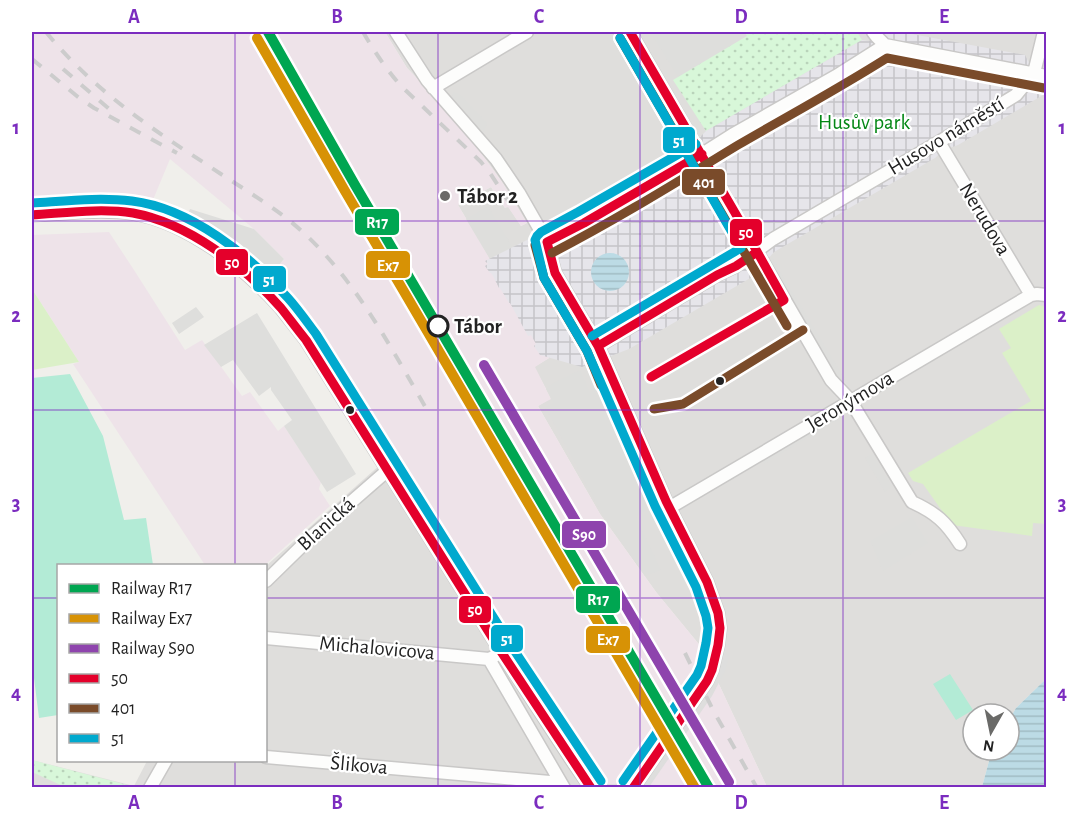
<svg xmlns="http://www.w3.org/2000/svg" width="1078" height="819" viewBox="0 0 1078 819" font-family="'Alegreya Sans',sans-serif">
<defs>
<pattern id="park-dots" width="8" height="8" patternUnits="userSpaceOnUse" patternTransform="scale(1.5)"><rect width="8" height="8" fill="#d8f7d9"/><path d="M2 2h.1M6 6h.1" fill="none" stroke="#b9d3ba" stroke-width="1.8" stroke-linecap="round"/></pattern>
<pattern id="plaza-grid" width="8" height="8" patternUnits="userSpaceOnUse" patternTransform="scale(1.5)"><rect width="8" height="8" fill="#e6e5ea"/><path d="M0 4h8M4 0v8" fill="none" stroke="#c5c4c8"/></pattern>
<pattern id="water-rules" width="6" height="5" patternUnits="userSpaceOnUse" patternTransform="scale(1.5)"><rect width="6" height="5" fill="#bcdbe5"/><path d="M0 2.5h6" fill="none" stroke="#a1bcc4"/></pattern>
</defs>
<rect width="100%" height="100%" fill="#f0efeb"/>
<path fill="#dfdedc" d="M385,32H1046V679L1016,708L1009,720V714H973V750H992L982,787H767L702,648L656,592L600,514L538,406L551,398L534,367L549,358L458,205L491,187L505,208L508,206L521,226L527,223L502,182L457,120L407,68Z
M390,456L487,614L597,787L32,788V760L134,786L147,761L266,760V566Z"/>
<path fill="#eee3e9" d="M32,32H385L407,68L457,120L502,182L527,223L521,226L508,207L505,208L491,187L458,205L549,358L535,367L551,399L538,406L600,514L656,592L702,648L767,787H597L487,614L336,368L287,300L267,279L284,259L254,229L170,159L150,207L139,203L32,206Z
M109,232L134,270L185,350L202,340L242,396L250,392L278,431L284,426L321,482L319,489L330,506L265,565H205L73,364L79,362L32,289V235Z"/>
<path fill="#dededc" d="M650,32H689L693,38L703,32H744L747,36L678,77Z
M453,92L460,94L487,123L483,134L451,99Z
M488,206L516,253L494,266L466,219Z
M190,209L254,229L284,259L267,279L256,271L262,269V265L261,262H259L254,267L228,241L216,238L221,233L220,230L207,226L202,229L201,232L185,222Z
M772,258L846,381L842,384L769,263Z
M196,307L204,317L179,334L172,323Z
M257,313L356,474L327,492L284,426L292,420L271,390V387L259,396L233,360L221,367L204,345Z
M580,370L590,392L602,386L654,499L647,509L636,517L661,570L645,576L602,514L545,407L553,403L546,389L553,383Z
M832,412L837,420L764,464L759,458Z
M873,453L892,486L885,492L865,458Z
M912,517L928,543L883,571L870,541Z"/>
<path fill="#dbf0c8" d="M32,289L79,362L32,370Z
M1039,305L1046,307V524L1033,523L1032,536L952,525L923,484L913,481L908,473L1031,401L1002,353L1011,348L999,329Z"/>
<path fill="url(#park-dots)" d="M744,32H857L862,40L706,131L673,80L747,36Z
M32,760L131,786V788L65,787L32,772Z"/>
<path fill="#b3ebd6" d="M70,374L103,436L124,520L146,518L153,565L58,566V715L39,718L32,662V378Z
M950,674L973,710L956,720L933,684Z"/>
<path fill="url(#plaza-grid)" d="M882,32H901L1025,55L1034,73L1043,95L958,145L944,150L935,158L774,252L752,277L629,349L582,367L540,355L534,346L536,344L531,335L528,336L510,303H509L500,288H499L493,276L491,273H490L485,266L488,264L485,261L553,227L685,149L695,142L706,131L862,40L869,41Z"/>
<path fill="url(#water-rules)" d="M591 272a19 19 0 1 1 38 0a19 19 0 1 1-38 0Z
M1046,679V787H982L992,750H1009V720L1016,708Z"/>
<path fill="#dededd" d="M710,635L729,657L726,669L712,696L649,787H604L600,782L606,784H615L623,782L630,776L685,698L695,683L706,660Z"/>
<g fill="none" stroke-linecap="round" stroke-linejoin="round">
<defs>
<path id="street" d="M396,32L427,80L496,159L519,193L547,242L555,273L598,346L666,501L707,582L718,613L720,628L718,645
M630,32L831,380L850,400L912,502C936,513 946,522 960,544
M873,32L876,36L885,45
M433,88L527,32
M939,142L1031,295
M32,215C65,213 99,209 132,213C186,221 245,268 280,307C289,318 297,329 306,340L502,653L573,762L591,788
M547,242L584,223L702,154L732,135L836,76L885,45L1046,76
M598,346L717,275L736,266L773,239L939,142L1016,95L1034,73L1044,32
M669,508L1031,295L1037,294L1046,295
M266,581L311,537L388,470
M266,638L489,659
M495,656L489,659L564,788
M266,757L561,783
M150,788L166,760"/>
</defs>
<use href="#street" stroke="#c9c8c7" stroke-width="15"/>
<use href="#street" stroke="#fdfdfc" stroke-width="12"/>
<path stroke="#ccc" stroke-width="4" stroke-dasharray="12 12" stroke-linecap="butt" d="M46,32C89,85 145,125 203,162C232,182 262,199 290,221C351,271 387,341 426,408
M257,32L289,99L333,180L689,788
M363,32C374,51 386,69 401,86L481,162L490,173L510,204
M32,59L78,97L94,108L177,153
M63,69L115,114
M685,653L713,710L757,788"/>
<defs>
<path id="street-bridge" d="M633,788L707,681L712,670L718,645"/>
</defs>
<use href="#street-bridge" stroke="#c9c8c7" stroke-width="15" stroke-linecap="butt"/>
<use href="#street-bridge" stroke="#fdfdfc" stroke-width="12"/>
<defs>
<path id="bus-1" d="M630,32L745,230L784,300L651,377
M32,215C65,213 100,208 133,213C188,223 244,266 281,308C289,318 297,329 306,340L502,653L591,788
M598,346L717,275L736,266L757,252
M633,788L707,681L712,670L718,645L720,628L718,613L707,582L666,501L598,346L555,273L547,242L584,223L702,154"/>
<path id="bus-2" d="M620,38L787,326
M535,245L544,278L587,351L601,385
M552,253C616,220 677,182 738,145C788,116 838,89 887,58L1044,88
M654,409L683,404L803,330"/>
<path id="bus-3" d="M32,203C65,201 99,197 132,201C190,208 249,255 288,298C298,309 307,322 316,334L512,647L601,781
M592,336L741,248L620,38
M623,781L697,675L701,666L706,643L708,628L706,616L696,587L655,506L587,351L544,278L535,240L537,236L541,232L578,212L696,144"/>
</defs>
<use href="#bus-1" stroke="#fff" stroke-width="14"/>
<use href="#bus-2" stroke="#fff" stroke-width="14"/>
<use href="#bus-3" stroke="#fff" stroke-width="14"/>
<use href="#bus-1" stroke="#e4002b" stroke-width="9"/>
<use href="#bus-2" stroke="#7a4b2a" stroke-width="9"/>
<use href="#bus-3" stroke="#00a9ce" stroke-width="9"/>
<defs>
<path id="rail-1" d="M268,32L355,185L709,788"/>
<path id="rail-2" d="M257,38L345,191L695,788"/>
<path id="rail-3" d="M484,365L729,782"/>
</defs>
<use href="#rail-1" stroke="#fff" stroke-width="15"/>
<use href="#rail-2" stroke="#fff" stroke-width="15"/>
<use href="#rail-3" stroke="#fff" stroke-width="15"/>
<use href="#rail-1" stroke="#00a651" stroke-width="10"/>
<use href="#rail-2" stroke="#d79205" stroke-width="10"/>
<use href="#rail-3" stroke="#8e44ad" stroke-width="10"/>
</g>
<path fill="none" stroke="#7b2cbf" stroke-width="1.5" stroke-opacity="0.55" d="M235,32V566M438,32V788M640,32V788M843,32V788M32,221H1046M32,410H1046M32,598H58M266,598H1046M235,760V788"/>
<circle fill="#6a6a68" stroke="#fff" stroke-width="2" cx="445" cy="196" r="6"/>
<circle fill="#fff" stroke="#222" stroke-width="3" cx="438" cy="326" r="10"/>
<g fill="#222" stroke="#fff" stroke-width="2">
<circle cx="720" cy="381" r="5"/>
<circle cx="350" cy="410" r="5"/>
</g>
<g text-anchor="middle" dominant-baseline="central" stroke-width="4.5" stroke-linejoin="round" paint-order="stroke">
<g font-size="21" fill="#048715" stroke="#fff">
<text x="864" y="122">Husův park</text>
</g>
<g font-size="21" fill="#222" stroke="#fff">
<text transform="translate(946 136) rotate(-31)">Husovo náměstí</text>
<text transform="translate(985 219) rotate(59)">Nerudova</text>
<text transform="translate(850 401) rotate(-31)">Jeronýmova</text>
<text transform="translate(326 524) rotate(-42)">Blanická</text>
<text transform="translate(377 648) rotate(5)">Michalovicova</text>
<text transform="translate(359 765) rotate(5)">Šlikova</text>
</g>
<g font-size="21" font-weight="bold" fill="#222" stroke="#fff" text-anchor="start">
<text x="457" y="196">Tábor 2</text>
</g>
<g font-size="21" font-weight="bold" fill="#222" stroke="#fff" text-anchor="start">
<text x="454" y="326">Tábor</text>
</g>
</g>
<g stroke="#fff" stroke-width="2">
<rect x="662" y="126" width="34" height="28" rx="6" fill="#00a9ce"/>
<rect x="681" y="168" width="45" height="28" rx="6" fill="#7a4b2a"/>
<rect x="354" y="208" width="46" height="28" rx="6" fill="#00a651"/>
<rect x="729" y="218" width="34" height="29" rx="6" fill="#e4002b"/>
<rect x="215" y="248" width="34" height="28" rx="6" fill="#e4002b"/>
<rect x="365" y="250" width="46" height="29" rx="6" fill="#d79205"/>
<rect x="252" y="265" width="35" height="28" rx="6" fill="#00a9ce"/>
<rect x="561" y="520" width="46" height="29" rx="6" fill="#8e44ad"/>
<rect x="575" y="585" width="46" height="29" rx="6" fill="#00a651"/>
<rect x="458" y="595" width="34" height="29" rx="6" fill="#e4002b"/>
<rect x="490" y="624" width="34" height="29" rx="6" fill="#00a9ce"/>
<rect x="585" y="625" width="46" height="29" rx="6" fill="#d79205"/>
</g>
<g font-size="16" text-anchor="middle" font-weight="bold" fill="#fff">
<text x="679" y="146">51</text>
<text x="704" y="188">401</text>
<text x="377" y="228">R17</text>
<text x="746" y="238">50</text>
<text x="232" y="268">50</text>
<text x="388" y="271">Ex7</text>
<text x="269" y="285">51</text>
<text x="584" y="540">S90</text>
<text x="598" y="605">R17</text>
<text x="475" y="615">50</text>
<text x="507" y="644">51</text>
<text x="608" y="645">Ex7</text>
</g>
<rect width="1078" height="819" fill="none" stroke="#ffffff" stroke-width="66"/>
<rect x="57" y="564" width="210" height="198" fill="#ffffff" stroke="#a7a7a7" stroke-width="1.5"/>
<rect x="69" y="584" width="30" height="9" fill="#00a651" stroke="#a7a7a7" stroke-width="1.5"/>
<text x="111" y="594" font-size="18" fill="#222222">Railway R17</text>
<rect x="69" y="614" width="30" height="9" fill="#d79205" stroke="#a7a7a7" stroke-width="1.5"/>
<text x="111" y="624" font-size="18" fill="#222222">Railway Ex7</text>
<rect x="69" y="644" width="30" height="9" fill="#8e44ad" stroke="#a7a7a7" stroke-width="1.5"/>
<text x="111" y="654" font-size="18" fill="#222222">Railway S90</text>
<rect x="69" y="674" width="30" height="9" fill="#e4002b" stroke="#a7a7a7" stroke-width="1.5"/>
<text x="111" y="684" font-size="18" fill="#222222">50</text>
<rect x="69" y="704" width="30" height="9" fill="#7a4b2a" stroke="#a7a7a7" stroke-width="1.5"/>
<text x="111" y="714" font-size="18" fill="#222222">401</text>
<rect x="69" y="734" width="30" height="9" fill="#00a9ce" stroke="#a7a7a7" stroke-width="1.5"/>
<text x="111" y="744" font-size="18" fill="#222222">51</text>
<g transform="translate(991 732) rotate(189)"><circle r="28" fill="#ffffff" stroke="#a7a7a7" stroke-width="1.5"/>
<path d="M0-4.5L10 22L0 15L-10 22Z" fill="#6a6a68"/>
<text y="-9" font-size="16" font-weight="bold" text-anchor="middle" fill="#222222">N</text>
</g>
<rect x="33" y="33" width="1012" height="753" fill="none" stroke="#7b2cbf" stroke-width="2"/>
<g font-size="20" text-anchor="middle" font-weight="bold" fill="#7b2cbf">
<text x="134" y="23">A</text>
<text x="337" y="23">B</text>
<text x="539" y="23">C</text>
<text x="741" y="23">D</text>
<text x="944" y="23">E</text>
<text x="16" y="134">1</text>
<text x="1062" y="134">1</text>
<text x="16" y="322">2</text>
<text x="1062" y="322">2</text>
<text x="16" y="510">3</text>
<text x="1062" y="510">3</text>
<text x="16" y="699">4</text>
<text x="1062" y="699">4</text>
<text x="134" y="809">A</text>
<text x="337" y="809">B</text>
<text x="539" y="809">C</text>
<text x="741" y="809">D</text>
<text x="944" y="809">E</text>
</g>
</svg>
